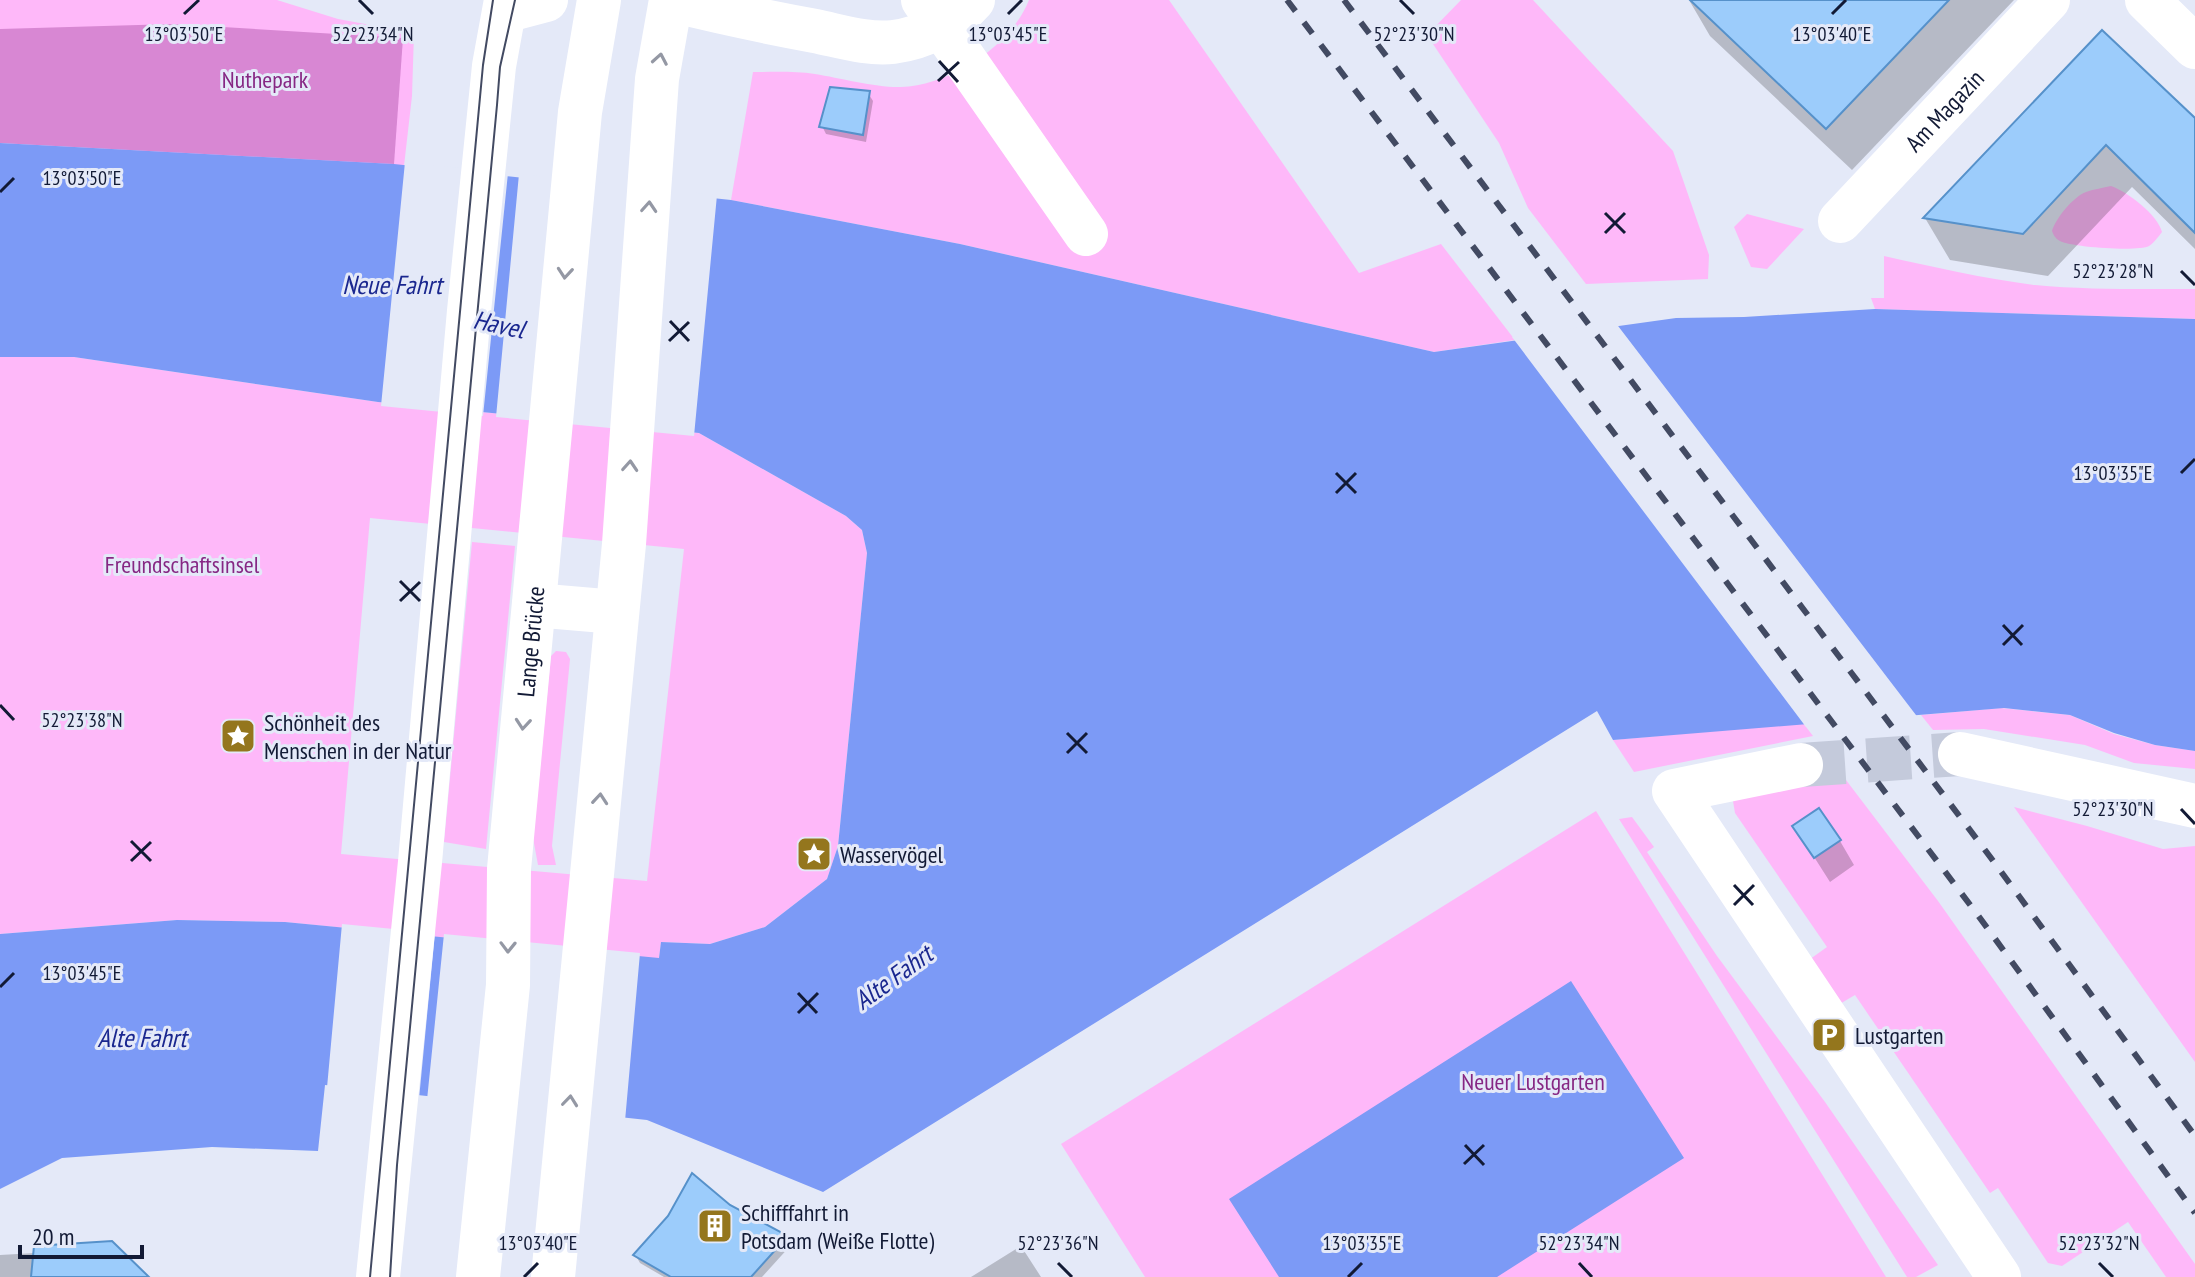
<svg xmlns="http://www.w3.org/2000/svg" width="2195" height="1277" viewBox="0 0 2195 1277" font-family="'PT Sans Narrow',sans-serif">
<rect width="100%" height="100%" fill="#e4e9f8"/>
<path fill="#feb8f9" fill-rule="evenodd" d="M0,0H277L338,19L414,33L412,96L404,166L0,143Z
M1029,0H1169L1359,273L1441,244L1515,340L1434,352L960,244L731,200L753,72C774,72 795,71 815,74C840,78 878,88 901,87C951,85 1011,46 1029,0Z
M1461,0H1533L1673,151L1709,255L1708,279L1586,284L1528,208L1499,143L1427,35Z
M2111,186C2128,192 2158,215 2162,232C2158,237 2154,243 2149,246C2138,252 2070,247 2060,241C2055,238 2054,236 2052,231C2056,218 2073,197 2086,192C2094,189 2103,188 2111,186Z
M1747,214L1804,229L1767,269L1751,267L1734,227Z
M1884,256C1934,267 1985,279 2035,285C2088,290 2142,289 2195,289V319L1875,309L1871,298H1884Z
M0,357H74L378,402L699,433L846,516L862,530L867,553L838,846L827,879L765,927L710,944L661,942L659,959L285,922L177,920L0,934ZM370,518L684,549L647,881L341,854Z
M472,542L515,546L486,849L444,842Z
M556,651L566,652L570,659L552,846L556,865H538L533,838L551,656Z
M2001,708L2070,715L2114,734L2155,745L2195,751V769L2134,763L2085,745L1984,729L1933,730L1921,715Z
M1803,723L1813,736L1634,772L1613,740Z
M1846,780L1938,901L2195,1264V1277H2166L2128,1222L2062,1266L2048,1263L1998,1188L1990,1193L1855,995L1838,1005L1806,962L1827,947L1735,813L1733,801L1783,782Z
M2014,807L2087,826L2163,849L2195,846V1062Z
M1596,811L1886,1277H1145L1061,1144Z
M1632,817L1654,847L1647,852L1717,956L1825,1102L1938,1265L1916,1277H1907L1619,819Z"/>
<path fill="#d887d3" d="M173,24L403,38L394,164L0,143V29Z"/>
<path fill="#7c9af6" d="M0,143L394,164L731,200L960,244L1434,352L1676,318L1744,317L1875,309L2195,319V751L2155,745L2114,733L2070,715L2004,708L1613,740L1597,711L823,1192L647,1120L325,1085L318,1151L212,1147L62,1158L0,1189V934L177,920L285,922L659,958L661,942L710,944L765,927L827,879L838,846L867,553L862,530L846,516L699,433L378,402L74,357H0Z
M1571,981L1684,1158L1497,1277H1279L1229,1199Z"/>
<path fill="#e4e9f8" d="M405,162L508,173L483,416L381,406Z
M519,174L717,195L694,436L496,417Z
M1615,322L1919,719L1806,727L1512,337Z
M342,924L435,933L419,1099L328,1090L321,1153Z
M444,934L640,953L625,1121L427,1100Z"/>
<path fill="#0003" d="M1689,0H2014L1852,170L1710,36Z
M2102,32L2195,120V249L2132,187L2048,276L1950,260L1925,218Z
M868,93L873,101L866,142L826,134L822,126Z
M1795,827L1840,841L1854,865L1830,882Z
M729,1207L787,1237L791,1245L762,1277H664L640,1263L636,1256L669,1217Z
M1021,1246L1041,1277H971Z
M35,1253L137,1277H0V1255Z"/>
<path fill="#9cccfb" stroke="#5691ca" stroke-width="2" d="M1690,0H1949L1826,129Z
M2102,30L2195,118V233L2106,145L2023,234L1923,218Z
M830,87L870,91L863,135L819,127Z
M1819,808L1841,840L1814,858L1792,826Z
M692,1173L730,1205L788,1236L751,1277H671L633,1255L668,1216Z
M112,1241L149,1277H31L34,1246Z"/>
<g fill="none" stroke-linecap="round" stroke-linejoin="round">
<path stroke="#c4cadb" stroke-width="44" stroke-dasharray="44 22" stroke-linecap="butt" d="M1801,765L1960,754"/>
<g stroke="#fff" stroke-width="44">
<path d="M923,0L1086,234"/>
<path d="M2147,0L2195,47"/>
<path d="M504,16L512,9L546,0"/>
<path id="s1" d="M1840,221L2048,0"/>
<path d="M534,605L616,612"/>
<path d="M1960,754L2195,806"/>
<path d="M1801,765L1674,791L1999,1277"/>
<path d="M378,1277L420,862L469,311L494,66L506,0"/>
</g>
<g stroke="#fff" stroke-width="44">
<path d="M671,0C719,12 766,22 815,31C840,36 868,45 893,42C924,38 953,23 973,0"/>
<path id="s2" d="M478,1277L508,985L509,869L580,112L599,0"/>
<path d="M553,1277L624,544L657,79L671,0"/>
</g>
<path stroke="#424a62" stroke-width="2" d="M370,1277L483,65L493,0
M390,1277L397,1165L497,105L500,67L515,0"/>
<path stroke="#424a62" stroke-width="6" stroke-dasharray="14 14" stroke-linecap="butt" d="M1287,0L1977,914L2195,1213
M1344,0L1991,858L2195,1136"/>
</g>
<defs><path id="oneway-chevron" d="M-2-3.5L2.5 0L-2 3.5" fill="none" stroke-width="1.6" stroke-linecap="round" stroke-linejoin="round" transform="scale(2)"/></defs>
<g stroke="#9498a4">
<use href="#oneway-chevron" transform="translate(660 59) rotate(-80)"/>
<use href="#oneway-chevron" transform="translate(649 207) rotate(-86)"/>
<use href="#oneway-chevron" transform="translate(565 273) rotate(95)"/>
<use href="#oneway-chevron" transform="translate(630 466) rotate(-86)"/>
<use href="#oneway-chevron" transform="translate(523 724) rotate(95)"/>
<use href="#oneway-chevron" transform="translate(600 799) rotate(-85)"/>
<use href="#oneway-chevron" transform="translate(508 947) rotate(91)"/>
<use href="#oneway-chevron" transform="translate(570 1101) rotate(-84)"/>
</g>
<path fill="none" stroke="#121a35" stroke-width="3" d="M359,0L373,14M1400,0L1414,14M184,14L199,0M1008,14L1022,0M1832,14L1846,0M939,61L958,82M938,81L959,62M0,192L14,178M1605,213L1625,233M1605,233L1625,213M2181,271L2195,285M670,321L689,341M669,341L689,322M1336,473L1356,493M2181,473L2195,459M1336,493L1356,473M400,581L420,601M400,601L420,582M2003,625L2022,645M2003,645L2023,625M0,705L14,720M1067,733L1087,753M1067,753L1087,733M2181,809L2195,824M131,841L151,861M131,861L151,842M1734,885L1753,905M1734,905L1754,885M0,987L14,973M798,993L817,1013M798,1013L818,993M1465,1145L1484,1165M1464,1164L1484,1145M1058,1263L1072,1277M1579,1263L1592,1277M2099,1263L2113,1277M524,1277L538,1263M1348,1277L1362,1263"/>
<defs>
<symbol id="sight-square" viewBox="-11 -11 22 22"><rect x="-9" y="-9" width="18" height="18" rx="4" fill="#94761d" stroke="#e4e9f8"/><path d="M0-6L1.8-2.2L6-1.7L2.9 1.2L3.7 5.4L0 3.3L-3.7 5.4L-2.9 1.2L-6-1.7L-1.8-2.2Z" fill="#fff"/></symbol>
<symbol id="parking-square" viewBox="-11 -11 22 22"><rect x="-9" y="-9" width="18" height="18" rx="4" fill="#94761d" stroke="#e4e9f8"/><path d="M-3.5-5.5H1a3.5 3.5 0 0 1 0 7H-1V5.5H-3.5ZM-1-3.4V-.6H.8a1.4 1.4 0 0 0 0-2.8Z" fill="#fff"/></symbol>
<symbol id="building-square" viewBox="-11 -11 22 22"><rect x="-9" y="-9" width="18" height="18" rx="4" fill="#94761d" stroke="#e4e9f8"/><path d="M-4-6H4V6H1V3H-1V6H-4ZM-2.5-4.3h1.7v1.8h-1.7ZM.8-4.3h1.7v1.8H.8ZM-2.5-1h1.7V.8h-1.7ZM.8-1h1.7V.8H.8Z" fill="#fff"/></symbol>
</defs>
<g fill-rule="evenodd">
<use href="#sight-square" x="218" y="716" width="40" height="40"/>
<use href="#sight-square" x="794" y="834" width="40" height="40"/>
<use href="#parking-square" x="1809" y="1015" width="40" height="40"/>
<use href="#building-square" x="695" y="1206" width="40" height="40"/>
</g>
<g text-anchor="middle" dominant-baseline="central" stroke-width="6" stroke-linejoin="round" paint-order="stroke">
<g font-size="24" fill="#862784" stroke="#e4e9f8">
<text x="265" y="79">Nuthepark</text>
<text x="182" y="564">Freundschaftsinsel</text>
<text x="1533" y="1081">Neuer Lustgarten</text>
</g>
<g font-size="24" fill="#121a35" stroke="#e4e9f8">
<text stroke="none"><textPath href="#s1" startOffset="152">Am Magazin</textPath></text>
<text stroke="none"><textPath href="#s2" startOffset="638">Lange Brücke</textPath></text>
</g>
<g font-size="24" fill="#121a35" stroke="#e4e9f8" text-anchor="start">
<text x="264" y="722">Schönheit des<tspan x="264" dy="28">Menschen in der Natur</tspan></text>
<text x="840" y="854">Wasservögel</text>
<text x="1855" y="1035">Lustgarten</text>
<text x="741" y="1212">Schifffahrt in<tspan x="741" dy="28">Potsdam (Weiße Flotte)</tspan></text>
</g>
<g font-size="26" font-style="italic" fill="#1a278f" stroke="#e4e9f8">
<text x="392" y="284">Neue Fahrt</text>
<text transform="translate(499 324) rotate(12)">Havel</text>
<text transform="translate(893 977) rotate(-36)">Alte Fahrt</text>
<text x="142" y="1037">Alte Fahrt</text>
</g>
</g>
<g font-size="20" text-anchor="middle" fill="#121a35" stroke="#e4e9f8" stroke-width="6" stroke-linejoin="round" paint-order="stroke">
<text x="184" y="41">13°03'50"E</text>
<text x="1008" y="41">13°03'45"E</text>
<text x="1832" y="41">13°03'40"E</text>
<text x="373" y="41">52°23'34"N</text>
<text x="1414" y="41">52°23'30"N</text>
<text x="82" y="185">13°03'50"E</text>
<text x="2113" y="278">52°23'28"N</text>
<text x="2113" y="480">13°03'35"E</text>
<text x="82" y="727">52°23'38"N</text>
<text x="2113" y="816">52°23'30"N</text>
<text x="82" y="980">13°03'45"E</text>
<text x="1058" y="1250">52°23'36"N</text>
<text x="1579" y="1250">52°23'34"N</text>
<text x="2099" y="1250">52°23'32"N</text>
<text x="538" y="1250">13°03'40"E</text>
<text x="1362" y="1250">13°03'35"E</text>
</g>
<path d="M20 1245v12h122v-12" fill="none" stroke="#121a35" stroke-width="4"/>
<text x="32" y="1245" font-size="24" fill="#121a35" stroke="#e4e9f8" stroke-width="6" paint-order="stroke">20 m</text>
</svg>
